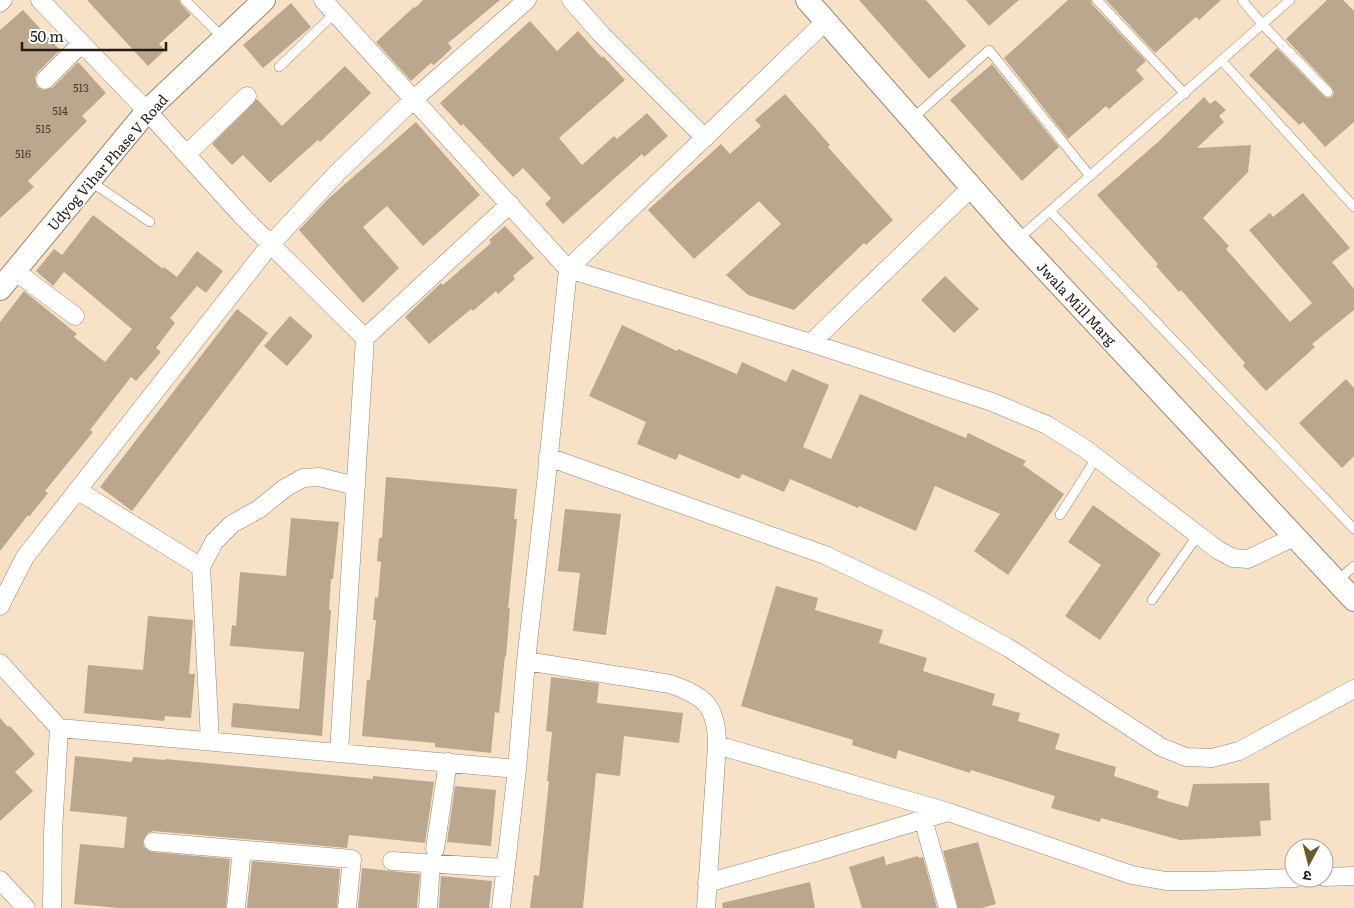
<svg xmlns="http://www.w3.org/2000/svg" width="1354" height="908" viewBox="0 0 1354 908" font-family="Literata,'Noto Sans Devanagari',serif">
<rect width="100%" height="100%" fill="#f7e2c7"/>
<path fill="#bba78d" d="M87,0H179L181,4L191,15L159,44L165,50L148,66Z
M423,0H500L448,43L452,48L434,65L431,63L411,81L376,42L414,7L415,8Z
M859,0H926L966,46L929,79Z
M966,0H1019L989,26Z
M1068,0H1091L1092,4L1146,61L1136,70L1144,79L1109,109L1106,106L1068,139L1004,58Z
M1106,0H1221L1199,20L1196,17L1155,53Z
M1327,0H1343L1354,11V122L1325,147L1303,122L1299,125L1249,75L1277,48L1324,96L1327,98L1332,97L1334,93L1332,88L1286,39Z
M291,3L311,27L263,68L243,45Z
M23,10L60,50L37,73L35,78L37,87L43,90L52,88L78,62L106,93L82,116L87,121L28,181L34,187L0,218V30Z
M530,21L557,51L578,31L602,58L603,56L625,80L559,138L582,165L614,136L617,139L647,113L668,136L644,157L642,154L563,224L545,204L551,198L523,168L513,177L463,124L461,126L440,103Z
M992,64L1059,147L1022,181L950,100Z
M345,66L371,93L320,142L318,140L270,183L243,155L232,165L212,144L257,99L282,126Z
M785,94L830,145L828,147L893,220L866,245L864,243L794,310L748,295L726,275L781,224L759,201L694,259L648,210L721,144L730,154L761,126L755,120Z
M1204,97L1210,104L1215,100L1226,110L1219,116L1224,122L1197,148L1251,145L1248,172L1203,218L1229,246L1226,249L1290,322L1312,303L1249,230L1270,213L1273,217L1303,193L1350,248L1332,262L1354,289V310L1312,344L1315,347L1266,391L1243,366L1245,363L1181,290L1179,292L1156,266L1158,264L1097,195L1158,142Z
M416,122L480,195L423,246L387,206L363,227L399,268L363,303L299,230L328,199Z
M93,215L163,269L164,267L177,277L197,251L223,271L206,293L197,286L170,318L175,323L156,348L161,352L136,381L131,377L90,430L93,432L45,491L48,493L29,517L28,515L0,551V322L24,291L77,334L74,337L105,362L132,329L64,272L53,286L36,271L54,249L62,255Z
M505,226L534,258L513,276L515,279L498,294L496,291L473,311L471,309L429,344L405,317L441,283L443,285L491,243L489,240Z
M945,276L979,309L954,333L921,300Z
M237,309L268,333L132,511L100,487Z
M290,316L313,336L287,366L264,346Z
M622,325L677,351L678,349L737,374L742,362L786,382L792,369L829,385L803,447L831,459L860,394L966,438L968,433L1026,461L1023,465L1064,494L1008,575L974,551L1000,514L935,486L916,531L859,506L858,508L790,479L784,492L742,474L739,479L679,454L676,460L637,444L646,422L589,396Z
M1346,379L1354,388V456L1342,468L1299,423Z
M386,477L517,489L514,519H517L508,608H510L506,657L505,656L499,713L495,712L491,753L435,747V743L362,736L367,680H370L376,620H373L375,597L378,598L381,562L377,561L379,538H382Z
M1093,505L1161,554L1100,640L1065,616L1101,565L1068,542Z
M565,509L621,514L606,635L573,631L580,573L558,571Z
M291,518L339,522L333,579H331L329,610H331L322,736L231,727L233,703L299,709L304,652L230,646L232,625L236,626L240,572L286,576Z
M776,586L818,598L815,610L883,630L879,643L927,658L923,671L995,694L992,705L1020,713L1018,721L1060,734L1055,749L1116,767L1114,776L1159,791L1157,798L1188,807L1193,784L1269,783L1271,820L1260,821L1261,836L1180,840L1101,818L1100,822L1051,808L1055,796L971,770L970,773L898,750L896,759L852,745L853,740L741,706Z
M148,616L193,620L189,674H195L191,718L165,716L164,721L84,713L88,665L143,670Z
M551,677L599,683L597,703L683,713L679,743L624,736L620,776L596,773L583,908H530L534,875L539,876L549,781H547L552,732L546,731Z
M0,718L8,727L10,726L35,754L15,772L33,791L0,821Z
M75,756L132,762L133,757L165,760V759L373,779V776L434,782L425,843L349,835L347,848L153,831L148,833L143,841L144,847L152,852L230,859L226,908H119L74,904L80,844L124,848L127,817L70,811Z
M455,786L496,790L491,846L447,842Z
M978,842L996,904L982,908H958L943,851Z
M884,856L886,865L918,856L919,858L923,857L937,908H862L849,867Z
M252,861L340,869L337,908H247Z
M362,868L420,874L417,908H358Z
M441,876L492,881L489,908H439Z
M810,882L815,908H723L722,903Z"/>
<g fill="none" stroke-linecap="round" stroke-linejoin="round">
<defs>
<path id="service" d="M185,0L223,38
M1097,0L1185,94
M1242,0L1263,25L1328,92
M1222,61L1354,207
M279,67L335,13
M912,119L989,50L1090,176
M90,181L150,222
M1050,211L1354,529
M1018,239L1290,0
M1060,515L1097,457
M1337,581L1354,566
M1152,600L1198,535"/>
<path id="minor" d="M40,0L147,111L243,217L365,338L339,752
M323,0L568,269L811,343L992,402L1047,425L1084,448L1218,550L1233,558L1248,559L1294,537
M571,0L601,34L705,138
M0,3L3,0
M45,80L81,44
M187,154L247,96
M15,271L75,316
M365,338L510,204
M811,343L972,187
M548,457L825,555L926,603L1007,647L1161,747L1186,757L1212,758L1239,751L1354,689
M77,490L201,567
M0,606L25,557L270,245L337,173L414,99L527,0
M526,661L670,684C705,696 717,706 717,745L706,908
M0,663L59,728L53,832L52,908
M59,728L517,769
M210,741L201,567L214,542L232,524L259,509L285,488L303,478L319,477L356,486
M717,745L948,812L1132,875L1166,881H1201L1295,878
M923,819L948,908
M153,842L352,859L347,908
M435,849L448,762
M392,861L504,868
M1324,877L1354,876
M0,880L26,908
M707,883L816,852L948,812
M236,908L242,850
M428,908L431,863
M501,908L517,769L526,661L546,483L568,269L825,22"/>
<path id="tertiary" d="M807,0L1017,239L1354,600
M0,289L147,111L264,0"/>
</defs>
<use href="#service" stroke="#99866d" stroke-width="10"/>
<use href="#minor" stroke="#99866d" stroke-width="19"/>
<use href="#tertiary" stroke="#99866d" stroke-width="24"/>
<use href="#service" stroke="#fff" stroke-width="9"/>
<use href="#minor" stroke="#fff" stroke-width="18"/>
<use href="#tertiary" stroke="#fff" stroke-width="22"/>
</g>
<g text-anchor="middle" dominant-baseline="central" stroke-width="4" stroke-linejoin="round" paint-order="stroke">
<g font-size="11" fill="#493f31">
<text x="81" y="87">513</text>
<text x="60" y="110">514</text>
<text x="43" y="128">515</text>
<text x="23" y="153">516</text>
</g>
<g font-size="14" fill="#231c12" stroke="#fff">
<text transform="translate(107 162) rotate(-49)">Udyog Vihar Phase V Road</text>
<text transform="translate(1077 303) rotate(47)">Jwala Mill Marg</text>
</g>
</g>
<g transform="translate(1309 863) rotate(187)"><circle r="24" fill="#ffffff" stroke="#a7a4a0"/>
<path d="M0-4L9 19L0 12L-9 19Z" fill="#685c28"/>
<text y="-8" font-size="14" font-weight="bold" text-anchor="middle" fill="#231c12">उ</text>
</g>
<path d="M22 42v8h144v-8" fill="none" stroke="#231c12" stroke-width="2.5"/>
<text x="30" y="42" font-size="15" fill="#231c12" stroke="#ffffff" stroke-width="4" paint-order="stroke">50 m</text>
</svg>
